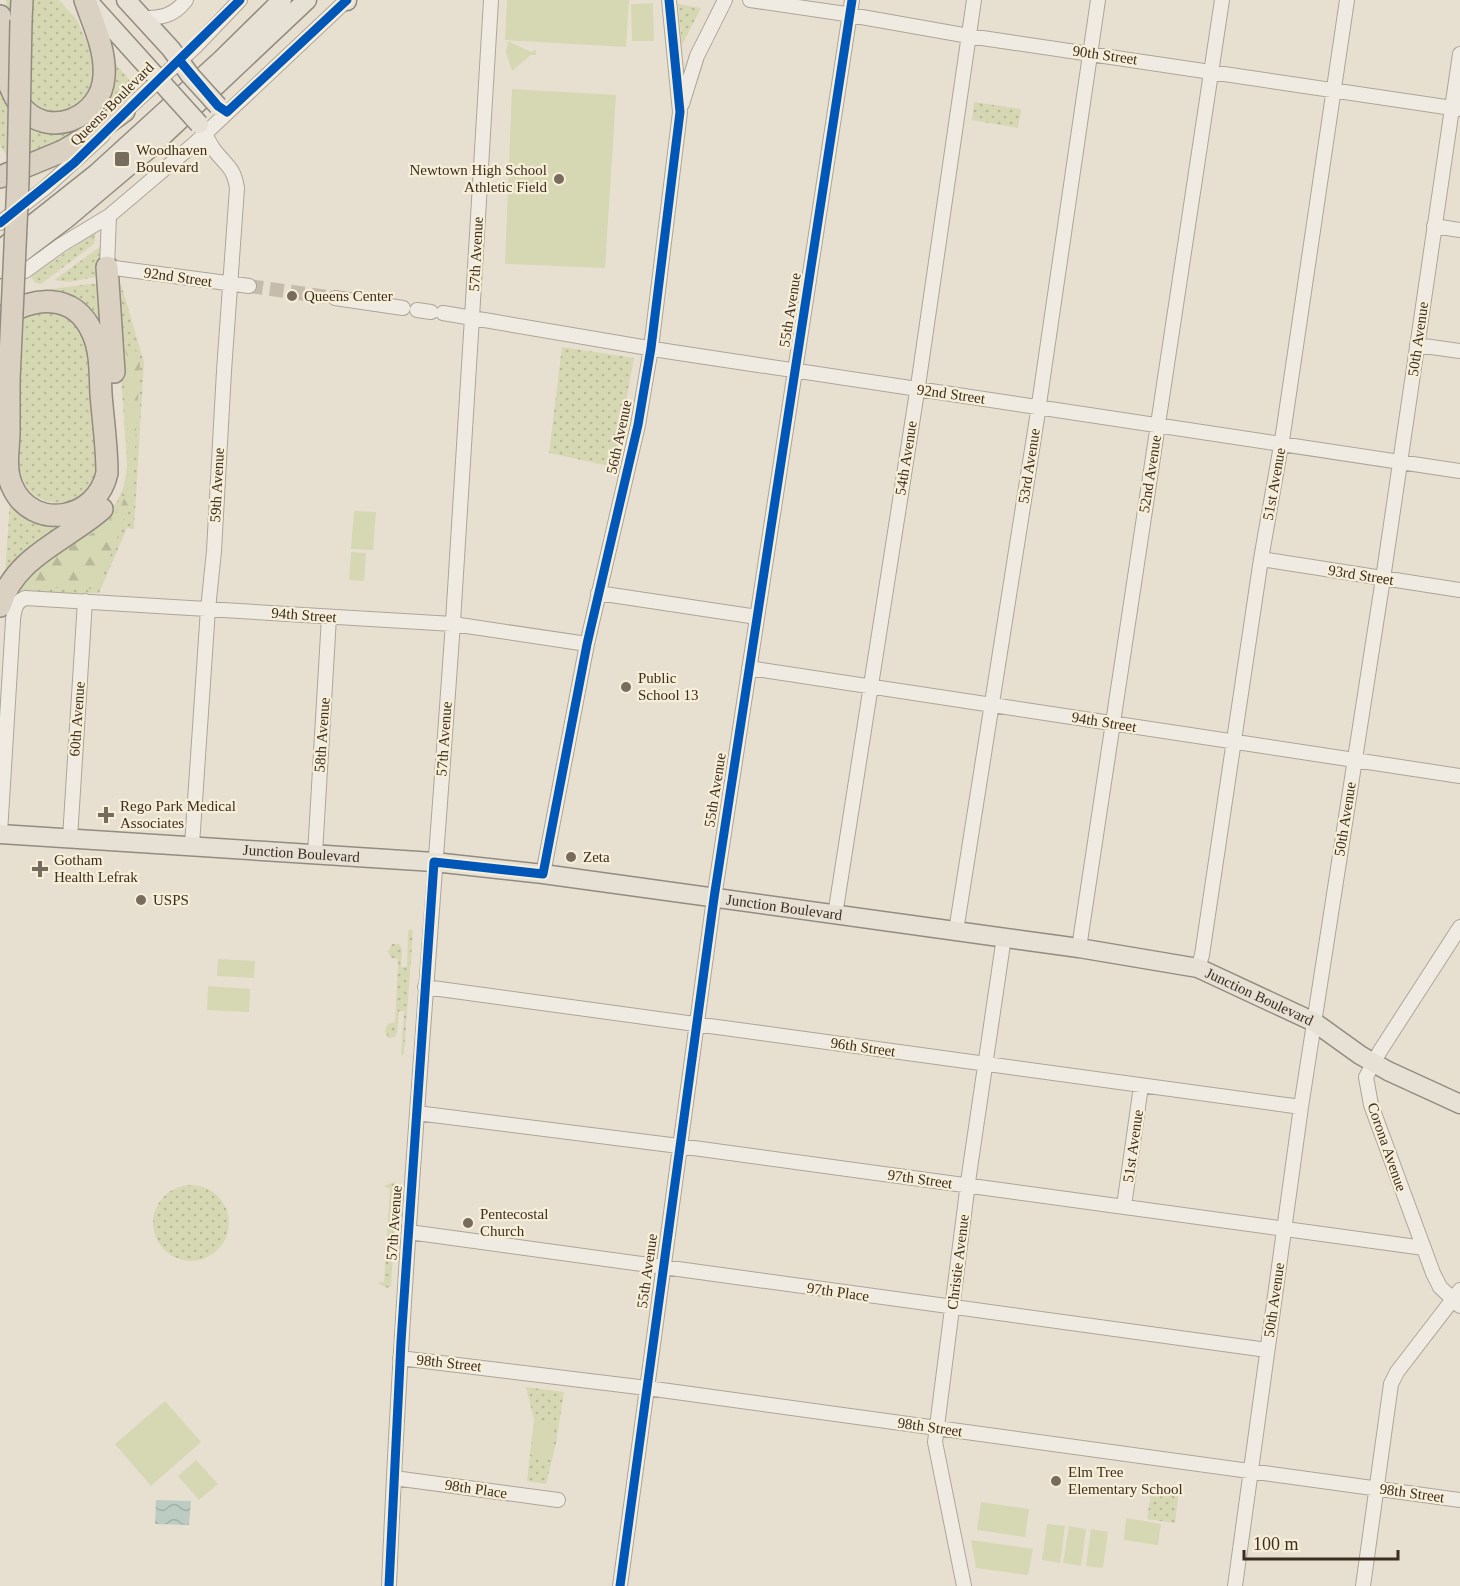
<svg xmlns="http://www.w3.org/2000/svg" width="1460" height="1586" viewBox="0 0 1460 1586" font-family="'Times New Roman',serif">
<defs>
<pattern id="green-dots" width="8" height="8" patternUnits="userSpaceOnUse" patternTransform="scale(1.5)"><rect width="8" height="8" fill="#d6d7b3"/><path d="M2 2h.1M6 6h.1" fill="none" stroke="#b9b99a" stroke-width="1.8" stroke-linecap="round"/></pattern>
<pattern id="forest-firs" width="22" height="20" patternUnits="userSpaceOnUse" patternTransform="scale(1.5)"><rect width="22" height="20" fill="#d6d7b3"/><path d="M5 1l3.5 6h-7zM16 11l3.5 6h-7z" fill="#b9b99a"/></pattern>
<pattern id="water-waves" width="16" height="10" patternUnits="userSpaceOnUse" patternTransform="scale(1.5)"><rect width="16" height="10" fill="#bcccc2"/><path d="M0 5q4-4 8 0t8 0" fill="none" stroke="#a2b0a6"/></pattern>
</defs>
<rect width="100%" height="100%" fill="#e7e0d1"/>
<path fill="url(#green-dots)" d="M6,0H59L77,20L101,74L87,107L58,116L34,107L11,58Z
M678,4L701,8L682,45Z
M110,57L135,86L88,132L13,166L0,145V82L17,109L76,126Z
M974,102L1021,109L1018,128L972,120Z
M96,232L94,244L41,284L35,283L31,276Z
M101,246L100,276L69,282L54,280Z
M98,283L105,336L68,299L51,289Z
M115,284H121L144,362L134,529L127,528L99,593H17L13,591L19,580L102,518L117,502L124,486L127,466Z
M33,307L68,311L92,342L104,453L92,494L70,506L69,502C0,511 20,426 20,382C21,361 18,339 17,318Z
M562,347L634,358L614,467L549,453Z
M10,499L77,518L16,559V566L5,575Z
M411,929L413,932L404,1053L401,1056L404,1011H399L397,1032L395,1037L388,1038L385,1031L388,1024L395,1022L398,963V959L391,958L388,952L392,944H399L402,949L401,967H407L408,931Z
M394,1182L397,1185L391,1286L388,1288L377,1283L384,1282L390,1189L384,1186Z
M153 1223a38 38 0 1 1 76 0a38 38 0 1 1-76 0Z
M526,1387L564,1392L556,1443L546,1484L527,1481L534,1420Z
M1152,1486L1179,1490L1175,1523L1147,1519Z"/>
<path fill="url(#forest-firs)" d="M133,345L140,363L132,497L99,586L95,589L60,588L30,589L29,580L43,564L94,532L111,519L120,509L128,488V364L125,348Z"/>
<path fill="#d6d7b3" d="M507,0H629L626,47L505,40Z
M653,3L654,41H632L631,4Z
M508,41L531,52L536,50V55H531L512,71L506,52Z
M512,89L616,95L605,268L505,264Z
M354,511L376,512L373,550L351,549Z
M351,552L366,553L364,581L349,580Z
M218,959L255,961L254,978L217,976Z
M208,986L250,989L249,1012L207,1010Z
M165,1401L201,1442L151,1486L115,1444Z
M536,1422L555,1425L550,1458L531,1455Z
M196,1460L218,1484L199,1500L178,1476Z
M981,1502L1029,1509L1025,1537L977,1530Z
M1126,1518L1161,1524L1158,1545L1124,1540Z
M1047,1524L1065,1526L1060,1563L1042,1560Z
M1069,1526L1086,1529L1081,1566L1063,1563Z
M1091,1529L1108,1532L1103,1568L1086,1566Z
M971,1540L1033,1549L1028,1575L976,1568Z"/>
<path fill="url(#water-waves)" d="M156,1500L191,1501L189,1525L155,1524Z"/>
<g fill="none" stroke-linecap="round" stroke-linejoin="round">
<path stroke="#c5bcae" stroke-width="14" stroke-dasharray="14 7" stroke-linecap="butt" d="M249,286L335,298"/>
<defs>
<path id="minor" d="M750,0L839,13L969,36L1459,109
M143,18C161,18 174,16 186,0
M682,104L697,56L725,0
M120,116L197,45L240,0
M109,216L107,267L249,286
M0,223L45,188L103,135
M1434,226L1460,230
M25,271L61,245L109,216L194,144L347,0
M335,298L403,308
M417,310L431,312
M443,313L666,351L1460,471
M1417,345L1460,351
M1261,559L1460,590
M598,593L757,617
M749,668L1460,776
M0,833L13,620C14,611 15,602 25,598L453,624L587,644
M70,838L85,601
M192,845L208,609L214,551L224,371L237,188C234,168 227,166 215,151C211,146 208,140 205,134
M315,854L329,617
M543,874L587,644L638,425L651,348L680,112L669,0
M835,915L919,379L974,0
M1460,927L1380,1051L1366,1077L1371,1105L1433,1273L1440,1287L1460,1306
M956,931L1037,418L1098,0
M1079,948L1222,0
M1198,968L1202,955L1261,559L1283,434L1347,0
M425,987L1301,1107
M417,1113L679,1146L1424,1248
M1124,1206L1141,1086
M409,1232L1267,1350
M400,1358L647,1388L1460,1500
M394,1478L558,1500
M389,1586C402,1264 431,943 453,622C467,415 478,207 491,0
M620,1586L714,898L852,0
M964,1586L935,1442L969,1175L1004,937
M1235,1586L1301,1107L1384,572L1460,54
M1363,1586L1391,1384L1397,1372L1460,1290"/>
<g id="major">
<path d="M87,0L171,93"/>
<path d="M126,0L171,49L190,75"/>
<path d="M347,1V0"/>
<path d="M0,250L97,173L221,60L282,0"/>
<path d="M0,269L66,219L149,149L307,0"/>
<path id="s1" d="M0,834L434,862L543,874L1079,948L1198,968L1314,1022L1360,1055L1388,1071L1460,1104"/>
</g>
<path id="highway" d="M0,16C1,46 2,80 20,105C47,141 102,118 104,76C106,50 93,24 85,0
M21,20L22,0
M0,177L63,151L95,132L124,111
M107,267L114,372
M0,319C32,296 75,291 93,334C101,352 100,374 101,394C103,420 107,446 107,473C97,521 32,532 12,486C4,468 9,449 9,431C9,414 9,397 9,380
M0,606C14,557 67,540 102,509"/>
</defs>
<use href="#minor" stroke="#ada599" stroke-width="16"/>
<use href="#major" stroke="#928b80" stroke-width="21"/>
<use href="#highway" stroke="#928b80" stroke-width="24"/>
<use href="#minor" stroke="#efebe3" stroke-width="14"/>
<use href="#major" stroke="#e6e1d4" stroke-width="18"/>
<use href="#highway" stroke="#dad1c2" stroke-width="21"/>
<defs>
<path id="major-bridge" d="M190,75L218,106
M171,93L199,124"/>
<path id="highway-bridge" d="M9,380L18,181L21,20"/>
</defs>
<use href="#major-bridge" stroke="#928b80" stroke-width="21" stroke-linecap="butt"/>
<use href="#highway-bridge" stroke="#928b80" stroke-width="24" stroke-linecap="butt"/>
<use href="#major-bridge" stroke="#e6e1d4" stroke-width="18"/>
<use href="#highway-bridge" stroke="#dad1c2" stroke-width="21"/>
<defs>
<path id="cycleway" d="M179,60L218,106L227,112L347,0
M0,223L74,163L240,0
M389,1586L401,1342L434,862L543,874L587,644L638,425L651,348L680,112L669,0
M620,1586L714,898L852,0"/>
</defs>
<use href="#cycleway" stroke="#f7eed8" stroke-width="13"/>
<use href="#cycleway" stroke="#0057b8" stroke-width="9"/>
</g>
<g fill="#786c5e" stroke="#f7eed8" stroke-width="2">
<rect x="114" y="151" width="16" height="16" rx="3"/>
<circle cx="559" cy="179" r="6"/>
<circle cx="292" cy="296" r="6"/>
<circle cx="626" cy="687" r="6"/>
<path d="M103 806h6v6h6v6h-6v6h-6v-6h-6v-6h6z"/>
<circle cx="571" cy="857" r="6"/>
<path d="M37 860h6v6h6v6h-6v6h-6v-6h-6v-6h6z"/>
<circle cx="141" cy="900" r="6"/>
<circle cx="468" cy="1223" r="6"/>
<circle cx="1056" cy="1481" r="6"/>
</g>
<g text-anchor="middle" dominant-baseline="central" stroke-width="4.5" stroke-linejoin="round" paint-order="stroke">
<g font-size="15" fill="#3d2e20" stroke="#f7eed8">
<text transform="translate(1105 55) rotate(8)">90th Street</text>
<text transform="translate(112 104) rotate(-45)">Queens Boulevard</text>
<text transform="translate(476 254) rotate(-87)">57th Avenue</text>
<text transform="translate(178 277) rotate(8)">92nd Street</text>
<text transform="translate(790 310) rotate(-81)">55th Avenue</text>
<text transform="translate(1418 339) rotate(-82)">50th Avenue</text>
<text transform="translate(951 394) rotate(8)">92nd Street</text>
<text transform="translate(619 437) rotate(-78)">56th Avenue</text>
<text transform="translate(906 458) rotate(-81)">54th Avenue</text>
<text transform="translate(1029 466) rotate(-81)">53rd Avenue</text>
<text transform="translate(1150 474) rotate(-81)">52nd Avenue</text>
<text transform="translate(1274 484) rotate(-80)">51st Avenue</text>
<text transform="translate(217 485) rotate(-87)">59th Avenue</text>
<text transform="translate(1361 575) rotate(9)">93rd Street</text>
<text transform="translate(304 615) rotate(4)">94th Street</text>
<text transform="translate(77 719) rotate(-86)">60th Avenue</text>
<text transform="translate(1104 722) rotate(9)">94th Street</text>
<text transform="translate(322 735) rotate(-86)">58th Avenue</text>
<text transform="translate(444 739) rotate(-86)">57th Avenue</text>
<text transform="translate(715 790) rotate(-81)">55th Avenue</text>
<text transform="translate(1345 819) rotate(-81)">50th Avenue</text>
<text stroke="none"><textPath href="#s1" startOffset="302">Junction Boulevard</textPath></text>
<text stroke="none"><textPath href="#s1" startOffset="788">Junction Boulevard</textPath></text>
<text stroke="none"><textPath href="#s1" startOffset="1274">Junction Boulevard</textPath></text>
<text transform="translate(863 1047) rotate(8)">96th Street</text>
<text transform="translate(1133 1146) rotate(-82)">51st Avenue</text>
<text transform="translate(1387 1147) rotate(71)">Corona Avenue</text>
<text transform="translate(920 1179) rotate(8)">97th Street</text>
<text transform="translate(394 1223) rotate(-86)">57th Avenue</text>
<text transform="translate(958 1262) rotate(-83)">Christie Avenue</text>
<text transform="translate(647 1271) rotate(-82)">55th Avenue</text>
<text transform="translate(838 1292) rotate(8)">97th Place</text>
<text transform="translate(1274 1300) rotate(-82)">50th Avenue</text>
<text transform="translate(449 1363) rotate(6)">98th Street</text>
<text transform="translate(930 1427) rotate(8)">98th Street</text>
<text transform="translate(476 1489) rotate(8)">98th Place</text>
<text transform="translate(1412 1493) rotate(8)">98th Street</text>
</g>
<g font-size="15" fill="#3d2e20" stroke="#f7eed8" text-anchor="start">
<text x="136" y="150">Woodhaven<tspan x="136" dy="17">Boulevard</tspan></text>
<text x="547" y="170" text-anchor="end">Newtown High School<tspan x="547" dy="17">Athletic Field</tspan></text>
<text x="304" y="296">Queens Center</text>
<text x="638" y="678">Public<tspan x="638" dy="17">School 13</tspan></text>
<text x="120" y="806">Rego Park Medical<tspan x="120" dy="17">Associates</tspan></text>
<text x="583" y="857">Zeta</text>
<text x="54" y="860">Gotham<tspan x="54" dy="17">Health Lefrak</tspan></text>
<text x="153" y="900">USPS</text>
<text x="480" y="1214">Pentecostal<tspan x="480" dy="17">Church</tspan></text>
<text x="1068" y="1472">Elm Tree<tspan x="1068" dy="17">Elementary School</tspan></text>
</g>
</g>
<path d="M1244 1550v9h154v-9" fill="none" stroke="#3d2e20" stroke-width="3"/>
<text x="1253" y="1550" font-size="18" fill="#3d2e20" stroke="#f7eed8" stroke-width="4.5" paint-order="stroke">100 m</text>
</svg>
